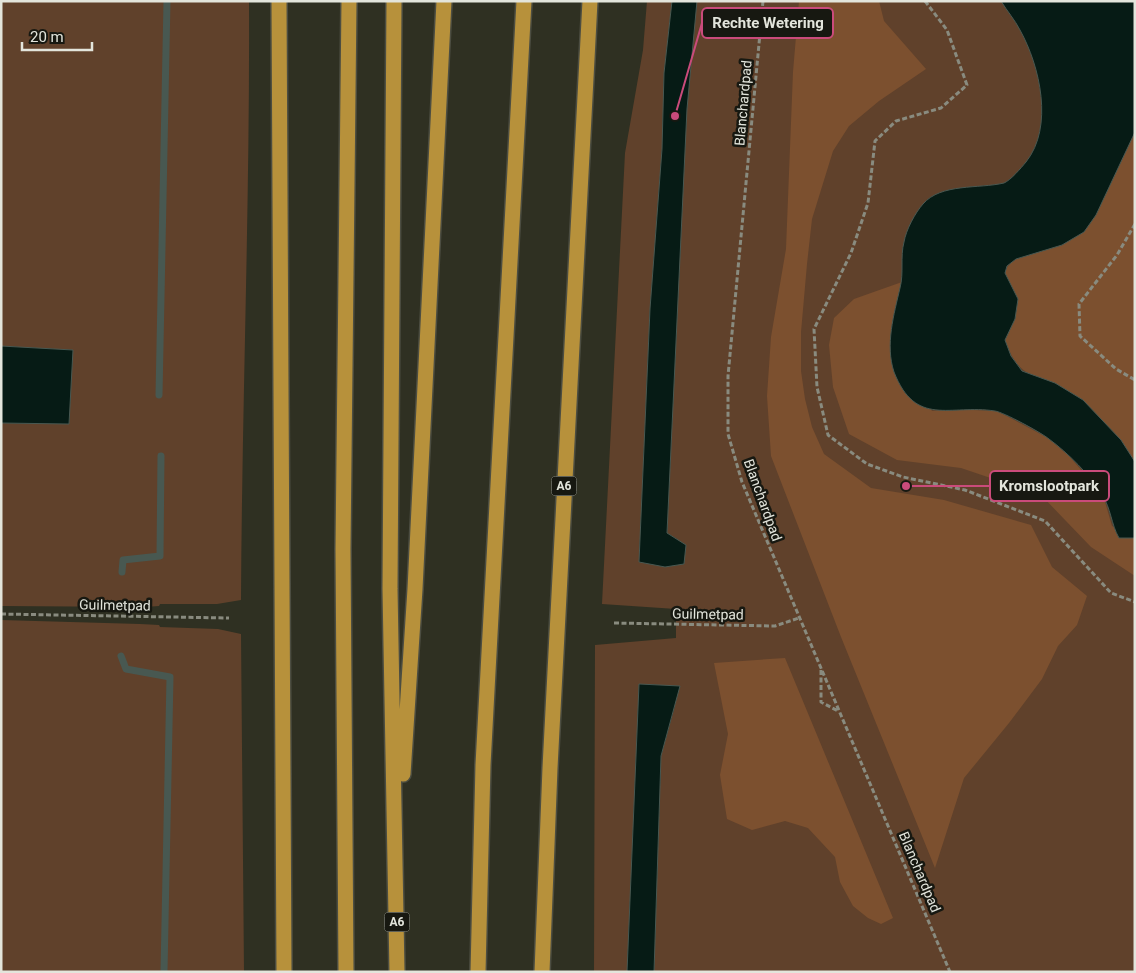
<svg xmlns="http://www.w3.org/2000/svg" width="1136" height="973" viewBox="0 0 1136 973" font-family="Roboto,sans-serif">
<rect width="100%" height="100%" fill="#2f3022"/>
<path fill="#60412b" d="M1,1H249C250,201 242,400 241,600L217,604H160L159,606L145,607L1,606V423L69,424L72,350L1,346Z
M647,1H672L664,73L662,149L650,309L639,562L677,539L667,533L680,241L683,1H1135V972H654L661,756L675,706V686L639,684L627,972H594L595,645L676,638V609L602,604L625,153L643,50Z
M1,620L140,624L159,625L160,627L218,629L241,634L244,972H1Z"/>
<path fill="#7c502f" d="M799,1H879L884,21L926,69L879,101L849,126L833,151L812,219L807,264L801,332V371L805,399L812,427L824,454L871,488L944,500L1031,525L1052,567L1087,596L1077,625L1058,646L1042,679L1009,723L964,778L935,868L841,637L771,456L767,396L771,337L786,249L793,72Z
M1135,132V462L1036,377C1017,369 1012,358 1005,340L1015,319L1018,299L1005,273C1008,261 1018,258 1029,255L1116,167Z
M902,282L892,323L890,346L932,411L951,409L997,411L1048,438L1069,456L1103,495L1112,526L1135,538V576L1091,547L1041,495L961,468L897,460L849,434L833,387L829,345L834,318L854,299Z
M785,658L893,918L881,924L868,918L853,906L840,882L835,857L808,828L785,821L752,830L727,819L720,775L728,734L714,663Z"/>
<path fill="#061b15" stroke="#485851" d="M672,1H697L687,109L667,533L686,545L684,564L665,567L639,562L650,309L662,149L664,73Z
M1001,1H1135V132L1096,215L1084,232L1062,245L1016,259L1007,266L1005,273L1018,299L1015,319L1005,340L1011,356L1022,371L1055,383L1083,400L1121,440L1135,462V538H1119C1111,524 1111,508 1102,495C1090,475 1068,453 1049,439C1042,433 1003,412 995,411C950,404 916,428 894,372C885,345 894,314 900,288C904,273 900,257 904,242C906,230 915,213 923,204C941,183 979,189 1004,183C1011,180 1021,168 1026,162C1054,127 1040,66 1020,30C1015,20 1007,11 1001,1Z
M1,346L73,350L69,424L1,423Z
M639,684L680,686L661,756L654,972H627Z"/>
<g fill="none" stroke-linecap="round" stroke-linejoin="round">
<path stroke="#485851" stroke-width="7" d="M159,395L167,1
M122,572L123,560L160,556L161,456
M121,656L126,669L170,677L164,972"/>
<defs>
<path id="highway" d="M279,1L284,972
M394,1L390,589L397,972
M403,774L415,589L444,1
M346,972L343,549L349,1
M478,972L483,765L524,1
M542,972L550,768L590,1"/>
</defs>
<use href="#highway" stroke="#4c4d41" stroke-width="18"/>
<path stroke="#898b7f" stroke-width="3" stroke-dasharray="5 2.5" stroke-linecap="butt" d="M763,1L728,376V434L742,482L950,972
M925,1L947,30L967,85L941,108L896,121L875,141L868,203L851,253L814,329L817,387L828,435L867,464L903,477L965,490L1045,521L1111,593L1135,602
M1135,224L1117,255L1079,304L1080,336L1116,369L1135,380
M1,614L229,618
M614,623L775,626L799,618
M821,670V702L838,711"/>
<use href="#highway" stroke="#b7913b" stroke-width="15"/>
</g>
<g text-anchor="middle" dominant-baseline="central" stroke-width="5" stroke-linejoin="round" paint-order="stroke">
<g fill="#171811" stroke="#a6a89f" stroke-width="1">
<rect x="551.5" y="476.5" width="25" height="19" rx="4"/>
<rect x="384.5" y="912.5" width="25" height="19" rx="4"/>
</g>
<g font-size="12" font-weight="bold" fill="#e3e5dc">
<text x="564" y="486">A6</text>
<text x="397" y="922">A6</text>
</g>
<g font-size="14" fill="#e3e5dc" stroke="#171811">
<text transform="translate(743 103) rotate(-85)">Blanchardpad</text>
<text transform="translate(763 500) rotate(70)">Blanchardpad</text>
<text transform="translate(115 605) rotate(1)">Guilmetpad</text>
<text transform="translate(708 614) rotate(1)">Guilmetpad</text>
<text transform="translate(920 872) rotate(67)">Blanchardpad</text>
</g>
</g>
<path fill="none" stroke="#ca4b7b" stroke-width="2" d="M675 116L702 23M906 486L990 486"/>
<g fill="#ca4b7b" stroke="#171811" stroke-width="2">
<circle cx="675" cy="116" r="5"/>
<circle cx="906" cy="486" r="5"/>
</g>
<g fill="#171811" stroke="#ca4b7b" stroke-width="2">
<rect x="702" y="8" width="131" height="30" rx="5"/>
<rect x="990" y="471" width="119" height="30" rx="5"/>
</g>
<g font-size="15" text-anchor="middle" font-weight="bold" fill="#e3e5dc">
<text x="768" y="28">Rechte Wetering</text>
<text x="1049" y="491">Kromslootpark</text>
</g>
<rect width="1136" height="973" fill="none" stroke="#e3e5dc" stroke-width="5"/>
<path d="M22 42v8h70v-8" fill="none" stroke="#e3e5dc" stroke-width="2.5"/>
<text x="30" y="42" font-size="15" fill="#e3e5dc" stroke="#171811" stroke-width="4" paint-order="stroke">20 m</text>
</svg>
